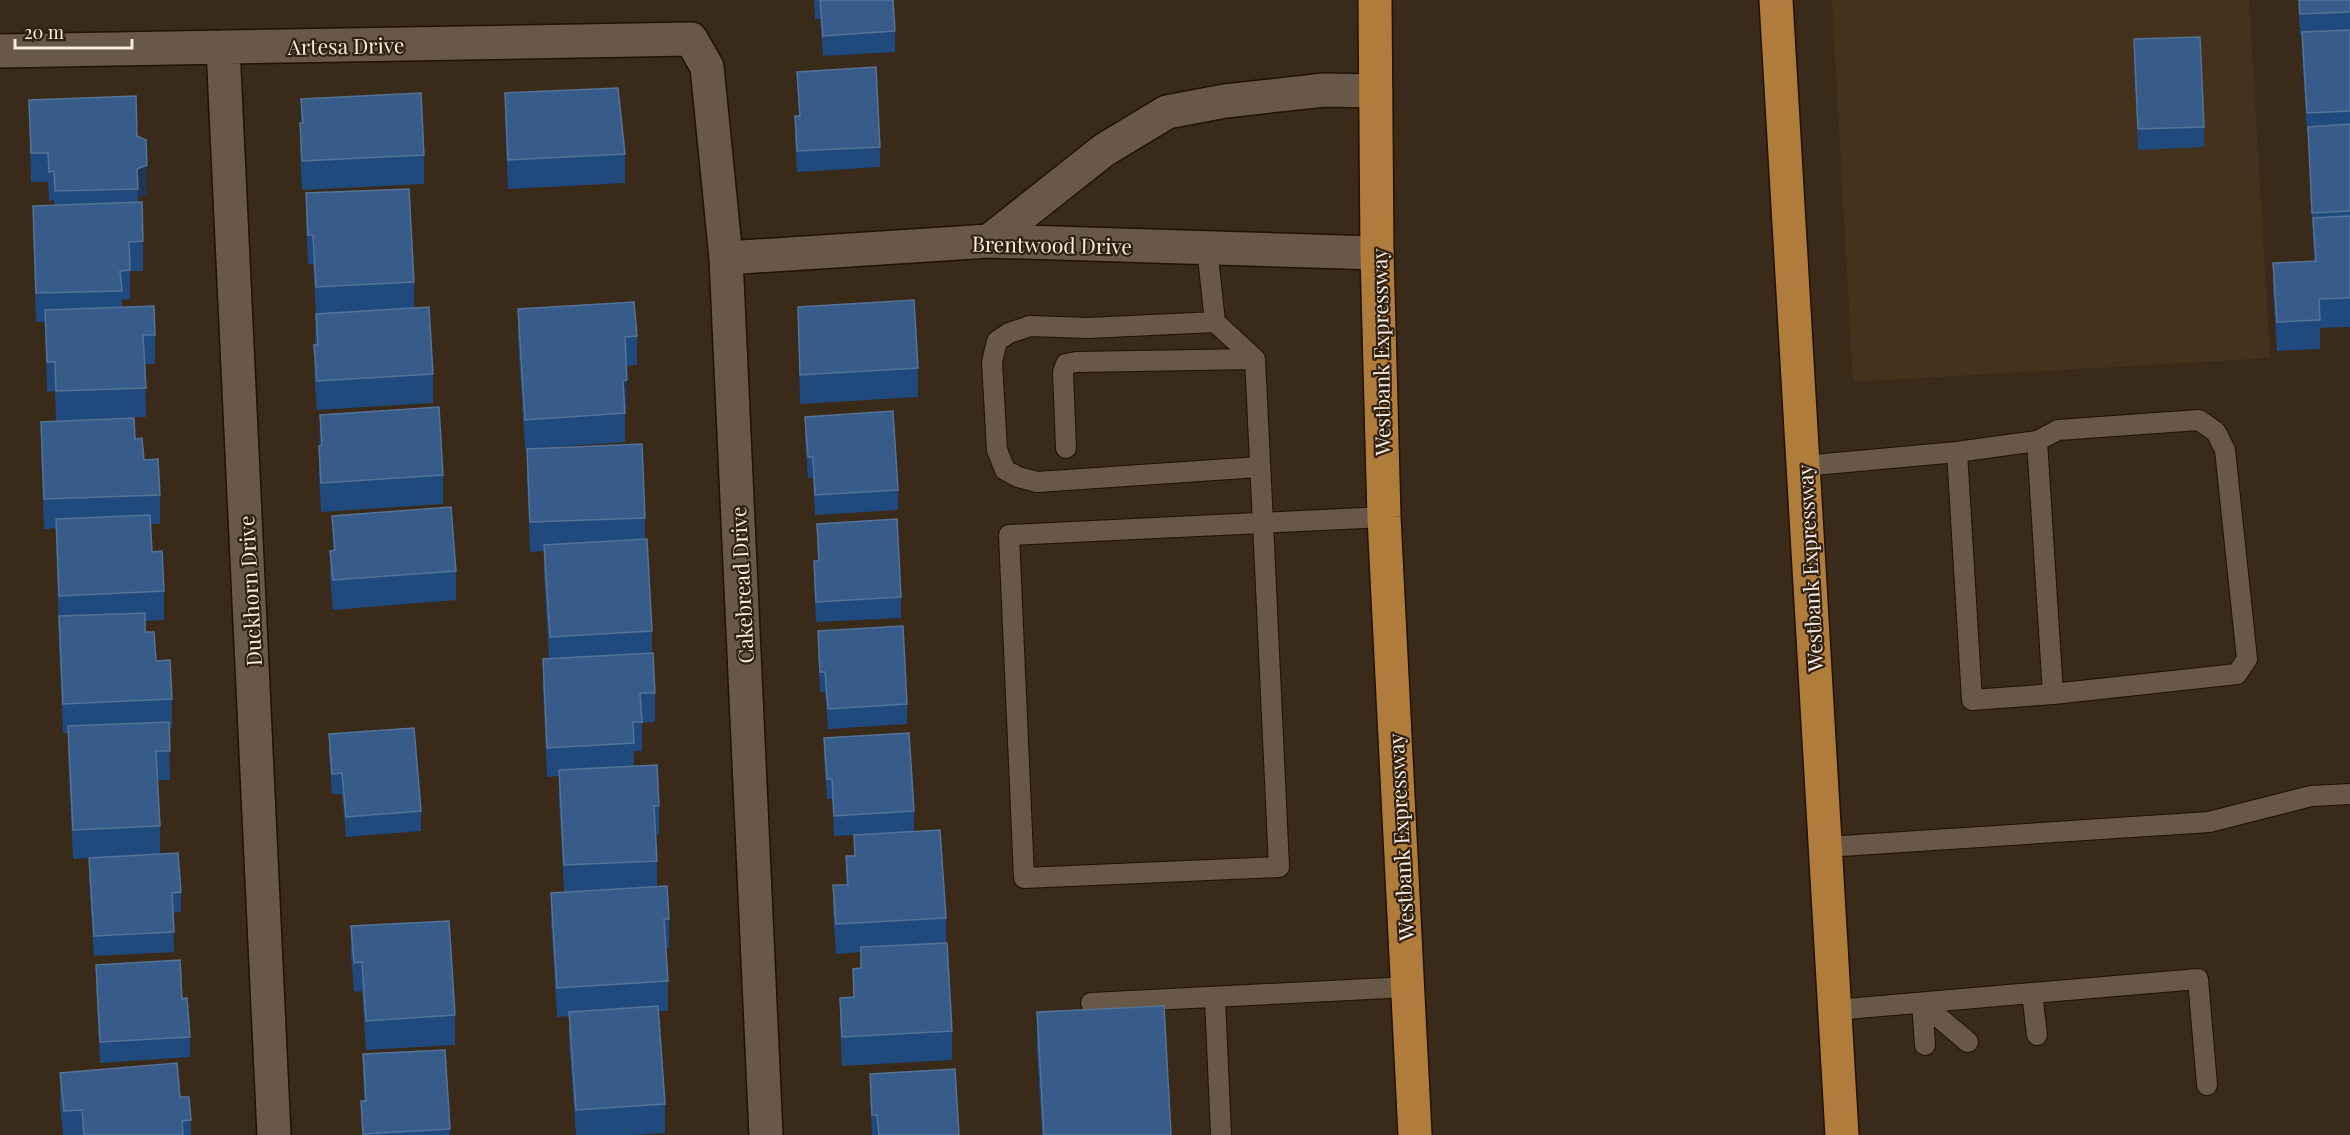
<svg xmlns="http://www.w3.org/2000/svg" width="2350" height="1135" viewBox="0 0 2350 1135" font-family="'Playfair Display',serif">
<rect width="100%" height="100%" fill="#392a1a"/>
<path fill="#45321c" d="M1832,0H2249L2270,358L1853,382Z"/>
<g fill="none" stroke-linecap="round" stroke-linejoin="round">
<defs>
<path id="service" d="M1207,248L1215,322L1255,359L1263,523L1279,867L1024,878L1009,535L1384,517
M1215,322L1088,328L1030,326L1009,333L997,341L992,362L997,450L1005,470L1018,477L1037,482L1259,467
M2037,441L2058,430L2199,420L2216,432L2225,450L2247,659L2237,674L2053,694
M1066,448L1063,372L1066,364L1076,362L1255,359
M1803,466L1957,452L2037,441L2053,694L1972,700L1957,452
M1826,847L2209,822L2311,796L2350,794
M2032,993L2198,979L2207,1085
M1215,998L1221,1135
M1091,1003L1408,987
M1922,1003L1968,1042
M1922,1003L1925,1045
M1835,1010L2032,993L2037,1035"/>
<path id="minor" d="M223,47L274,1135
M0,51L691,39L707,67L726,258L766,1135
M989,241L1104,150L1167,112L1225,101L1324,90L1376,91
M726,258L989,241L1377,253"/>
<path id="trunk" d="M1375,0L1377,253L1384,517L1415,1135
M1776,0L1842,1135"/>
</defs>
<use href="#service" stroke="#201204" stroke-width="22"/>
<use href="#minor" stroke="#201204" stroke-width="36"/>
<use href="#trunk" stroke="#201204" stroke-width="36"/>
<use href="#service" stroke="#695847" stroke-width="20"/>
<use href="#minor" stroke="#695847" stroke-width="33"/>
<use href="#trunk" stroke="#b07c3c" stroke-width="33"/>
</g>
<path fill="#204a7e" d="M814,0H893L895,31V52L823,56L820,19H815Z
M2298,0H2350V327L2320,328V349L2277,351L2273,292V263L2314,261L2308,134H2307L2302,53V35H2300Z
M2134,39L2204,127V147L2138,150L2134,60Z
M797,72L880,147V167L797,172L795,136V116H799Z
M505,93L625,154V183L508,189L505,122Z
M301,99L424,155V184L302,190L300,152V123H301Z
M29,100L137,136L147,194L138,197L143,241V271H130V299L122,300V307L155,335V364H145L146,417L56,421L55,391L47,392L45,322H36L33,235V206L54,205V200L49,201L48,182H31Z
M306,193L414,282V308L433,374V403L317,410L314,375L316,314L313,264H308L306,223Z
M798,307L918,368V397L800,404Z
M518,309L637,336V365L626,366L627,409L625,410V442L525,449L518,339Z
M320,415L443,475V504L321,512L319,475Z
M805,417L898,490V510L815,515L813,478H808L805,437Z
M41,422L135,439L160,495V524H151L152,552L164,591V620L145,621V632L156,661L172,699V728H169L170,780H158L160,826V854L181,892V912L173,913L174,952L94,956L89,879V858L73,859L68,755V733H63L59,645L56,528L44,529L41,451Z
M527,449L645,518V539L652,631V653L655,693V722L642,723V751H634V766L659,806V835H655L657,861V887L669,919V948H666L668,981V1011H658L665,1104V1133L632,1135H576L569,1041V1016L557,1017L551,922V893L564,892L559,799V776L547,777L543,688V659H549L544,574V551L530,552L527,478Z
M332,516L456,571V600L333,610L330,580V551L333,550Z
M817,524L901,597V618L816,622L814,581V561H818Z
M818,631L907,704V724L828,729L825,692H820L818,651Z
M329,734L421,811V831L346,837L342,794H332L329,755Z
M824,738L914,811V831L946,918V943L952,1031V1060L842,1066L840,1027V998L853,997V969L861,968V952L836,954L833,914V885H846V856H854V835L834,836L832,799H827L824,758Z
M351,926L455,1015V1045L366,1050L362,991L354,992L351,956Z
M96,965L182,999L190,1037V1057L100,1063L96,985Z
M1037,1012L1171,1135H1042L1037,1049Z
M363,1054L450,1129V1135H362L361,1101H364Z
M60,1073L180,1097L191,1120V1135H63L60,1102Z
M870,1074L959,1135H872L870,1094Z"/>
<path fill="#203652" d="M147,165V194L138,197L137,169Z
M627,380V409L623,410V381Z"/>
<path fill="#375c89" stroke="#557297" stroke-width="1.5" d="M820,0H893L895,31L823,36Z
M2299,0H2350V12L2300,14Z
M2350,30V111L2307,113L2302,32Z
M2200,37L2204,127L2138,129L2134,39Z
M876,67L880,147L797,151L795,116H800L797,72Z
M618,88L625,154L508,160L505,93Z
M421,93L424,155L302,161L300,123H303L301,99Z
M136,96L137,136L146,140L147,165L137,169L138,189L55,191L54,171L49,172L48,153H31L29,100Z
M2350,124V211L2312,213L2308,127Z
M409,189L414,282L316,287L313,235H308L306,193Z
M142,202L143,241L129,242L130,270L120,271L122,291L36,293L33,206Z
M2350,216V298L2319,299L2320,320L2277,322L2273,263L2316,261L2313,218Z
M914,300L918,368L800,375L798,307Z
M634,302L637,336L625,337L627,380L623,381L625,413L525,420L518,309Z
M154,306L155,335H143L146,388L56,391L55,362H47L45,310Z
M429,307L433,374L317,381L314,345H318L316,314Z
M439,407L443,475L321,483L319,446L322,445L320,415Z
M893,411L898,490L815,495L813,457H808L805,417Z
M134,418L135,439L142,438L144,460L158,459L160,495L44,499L41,422Z
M642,444L645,518L530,522L527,449Z
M451,507L456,571L333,580L330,551L335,550L332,516Z
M150,515L152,552L162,551L164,591L59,596L56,519Z
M897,519L901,597L816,602L814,561H819L817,524Z
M647,539L652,631L550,637L544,545Z
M145,613V632H154L156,661L170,660L172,699L63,704L59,616Z
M903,626L907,704L828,709L825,672H820L818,631Z
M653,653L655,693H640L642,722H633L634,743L547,748L543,659Z
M169,722L170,751H156L160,826L73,830L68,726Z
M414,728L421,811L346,817L342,773L332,774L329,734Z
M909,733L914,811L834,816L832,779H827L824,738Z
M657,765L659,806H654L657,861L564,865L559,770Z
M940,830L946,918L836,924L833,885H848L846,856H855L854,835Z
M178,853L181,892L172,893L174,932L94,936L89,858Z
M667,886L669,919H664L668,981L557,988L551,893Z
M449,921L455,1015L366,1021L362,962L354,963L351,926Z
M947,943L952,1031L842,1037L840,998L854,997L853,969L861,968V947Z
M180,960L182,999L187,998L190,1037L100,1042L96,965Z
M658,1006L665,1104L576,1110L569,1012Z
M1164,1006L1171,1135H1044L1037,1012Z
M445,1050L450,1129L363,1134L361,1101H366L363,1054Z
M177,1063L180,1097H189L191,1120L182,1121L183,1135H84L82,1110L64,1111L60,1073Z
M955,1069L959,1135H879L877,1115H872L870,1074Z"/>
<g text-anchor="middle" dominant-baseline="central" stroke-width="4.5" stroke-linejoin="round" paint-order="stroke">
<g font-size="21" fill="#f6ece2" stroke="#2f2010">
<text transform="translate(346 45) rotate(-1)">Artesa Drive</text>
<text transform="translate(1052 244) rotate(1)">Brentwood Drive</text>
<text transform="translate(1380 352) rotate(-91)">Westbank Expressway</text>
<text transform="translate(1809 568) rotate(-93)">Westbank Expressway</text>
<text transform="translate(741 585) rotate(-93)">Cakebread Drive</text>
<text transform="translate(249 591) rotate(-93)">Duckhorn Drive</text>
<text transform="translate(1400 837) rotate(-93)">Westbank Expressway</text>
</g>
</g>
<path d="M15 39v9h117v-9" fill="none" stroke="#f6ece2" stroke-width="3"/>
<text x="24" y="39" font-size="18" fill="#f6ece2" stroke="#2f2010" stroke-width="4.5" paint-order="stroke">20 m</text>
</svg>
